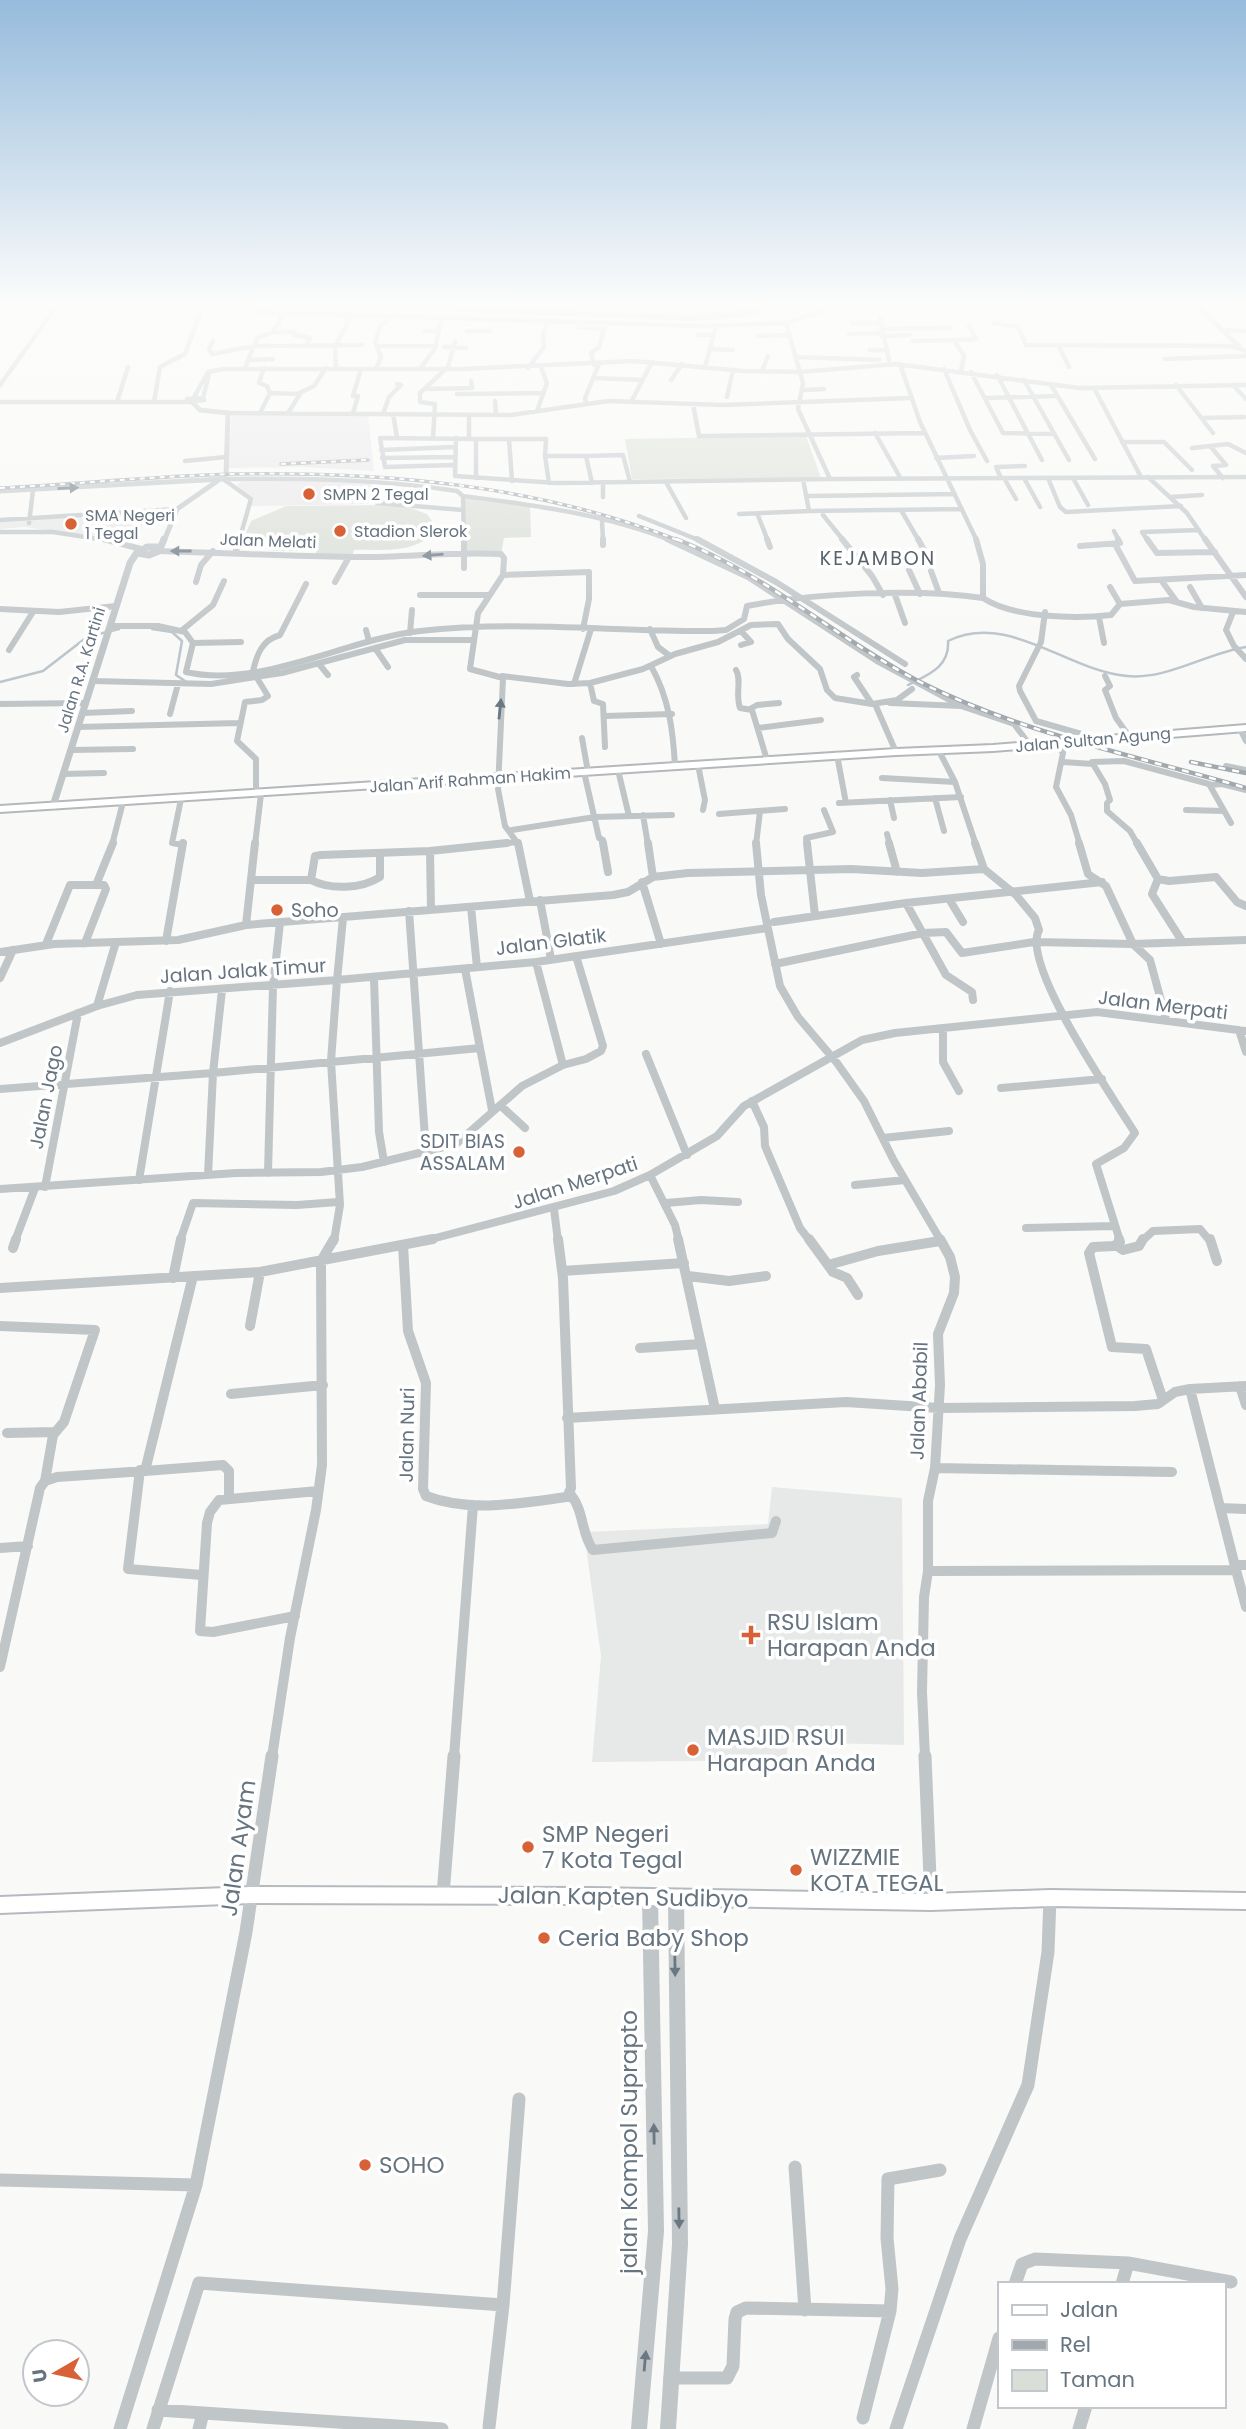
<svg xmlns="http://www.w3.org/2000/svg" width="1246" height="2429" viewBox="0 0 1246 2429" font-family="Poppins,sans-serif">
<rect width="100%" height="100%" fill="#f9f9f7"/>
<path fill="#e7e8e8" d="M232,414H368L374,471L302,467L227,468Z
M322,479L372,482L368,504L251,506L254,499L236,486L241,481Z
M144,512L141,531L138,537L133,539L121,540L24,527L0,529V521Z
M772,1487L902,1498L904,1745L788,1742L786,1760L592,1762L601,1656L584,1532L768,1524Z"/>
<path fill="#d9ded6" d="M806,436L821,478L632,479L625,439Z
M463,496L530,504L531,537L504,538L501,554L463,552Z
M402,505L427,514L436,527C421,555 382,549 354,550L352,557L317,556L315,550C292,550 260,557 245,535L251,521L286,506Z"/>
<g fill="none" stroke-linecap="round" stroke-linejoin="round">
<path stroke="#bcc5cb" stroke-width="2.5" d="M152,629L172,632L182,641L176,675L185,681
M0,682L43,671L87,637L119,629
M908,685C928,675 950,667 948,641C1008,611 1067,671 1127,676C1167,680 1207,653 1246,647"/>
<path fill="#bcc5cb" fill-rule="evenodd" d="M400,306H469L692,315L778,306L748,317L692,321L404,309Z"/>
<defs>
<path id="secondary" d="M251,1887L592,1888L931,1894L1050,1890L1246,1893V1909L1050,1906L931,1910L592,1904L251,1903L0,1913V1897Z"/>
<path id="trunk" d="M1246,725V731L993,751L896,755L0,812V806L896,749L993,745Z"/>
</defs>
<use href="#secondary" stroke="#b5babf" stroke-width="4"/>
<use href="#trunk" stroke="#b4b8bb" stroke-width="4"/>
<path stroke="#c0c5c8" stroke-width="4.5" d="M1198,306L1222,330
M1241,306L1246,311
M259,312L284,313
M880,318L889,360
M786,323L822,311
M852,323H880
M994,323L1018,327L1026,345L1231,346L1246,351
M579,327L604,329
M881,329L951,328
M424,331H436
M467,331H490
M273,332H294V335L310,338L306,345
M849,334L882,333
M698,335H714
M758,336L789,335
M882,336L910,335
M213,341L209,349L212,354L254,346L362,345
M913,341L954,340
M1058,345L1069,367
M376,346H435
M1239,346L1222,330L1246,331
M444,347L466,348
M711,349L733,350
M870,350H887
M797,357L879,360
M1165,359L1246,356
M248,360L273,359
M900,364L920,422L977,541
M594,365L591,353L599,347L606,322
M705,367L716,326
M245,368L257,338L273,332L284,313L703,326L786,323L803,383L798,409L830,479L557,483L455,476L456,438
M264,368L259,383L267,386L270,393
M336,368L335,346L347,325V314
M528,368L544,347L543,333L549,320
M376,369L381,357L375,342L381,324L387,322L388,315
M420,369L435,348L442,316
M944,369L970,430L987,461
M762,371L768,356
M961,371L964,356L954,340L976,339L969,326
M208,372L224,369H460L633,361L743,371L800,372L896,364L1079,388L1246,385
M971,372L1003,433L1054,434
M997,375L1042,460
M595,378L642,380
M671,380L682,364
M1024,380L1069,460
M0,385L56,307
M1051,385L1095,459
M1176,385L1213,433
M1233,385L1246,399
M1094,388L1141,477
M425,389L472,388L471,381
M803,390L824,389
M270,393L300,394L288,413
M299,393L314,386L326,368
M457,394L542,393
M727,397L733,370
M203,398L209,374
M985,398L1056,396
M187,399H193L208,372
M495,401L496,415
M0,402H192
M117,402L128,367
M154,402L160,367L185,354L200,314
M631,402L652,362
M586,403L585,398L599,364
M693,404L699,436L924,433
M537,411L547,383L541,367
M228,413L511,415L608,401L723,405L910,398
M260,413L270,393
M353,413L358,396H353L361,369
M383,414L389,397L401,385L397,384
M393,414L397,437
M469,415V439
M1202,418L1244,417
M875,433L901,479
M433,438L435,404L420,402V393L448,367L455,342
M509,439L512,481
M1122,442H1164L1192,470
M1211,447L1226,465L1213,466L1223,478
M1192,448L1228,444L1246,453
M381,450L455,447
M545,456H586L592,483
M586,456L623,455L630,482
M382,458L454,457
M936,458L974,456
M185,461L226,457
M453,465L385,467L380,438L476,439
M1148,477L1187,513L1206,541
M476,478V439H546L545,456L549,483
M1001,478L996,467L1025,466
M1004,478L1016,499
M1024,478L1040,507
M1048,478L1060,507L1066,512L1181,506
M1073,478L1088,505
M223,479C302,478 379,479 457,491L463,496L464,541
M223,479L251,499L239,541
M803,479L809,511L962,509
M830,479L1246,477
M603,482V497
M666,482L686,518
M463,496C533,505 605,514 672,541
M807,496L955,494
M1171,497L1202,495
M377,503L463,510
M901,510L919,541
M757,513L768,541
M739,514L809,511
M823,515L844,541
M639,516L701,541
M0,520L177,509
M602,520L603,541
M29,523L33,490
M1114,531L1119,541
M0,532H53L111,541
M1148,541L1142,532L1199,530"/>
<path stroke="#c0c5c8" stroke-width="6" d="M103,539L141,549
M464,539V568
M603,539V545
M667,539L748,577L877,661L961,706
M697,539L776,582L905,664
M767,539L770,547
M842,539L872,576L883,595
M918,539L924,550
M976,539L983,564V598C1013,618 1076,619 1111,615L1120,604L1169,600L1194,607L1246,612
M1147,539L1157,553L1215,552
M1205,539L1246,597
M1115,544L1135,581L1246,575
M1080,546L1120,543L1118,539
M159,551C223,553 287,556 351,557C402,558 451,551 501,554L504,558L503,575L478,613L470,669L503,678L498,789L505,826L519,845
M236,551L240,539
M909,570L920,594
M931,571L939,593
M503,575L589,572V599L583,629
M1161,580L1177,602
M196,582L201,565L213,551
M335,582L349,557
M1110,587L1120,604
M1190,587L1202,608
M420,595H488
M895,595L905,623
M0,609L59,612L116,606
M1045,612L1041,642L1019,686L1020,691L1036,721L1099,739
M1233,612L1226,630L1234,646L1246,659
M1099,617L1104,643
M110,626H158L185,632L193,643L186,672C261,689 346,639 420,631C516,620 616,632 713,631L726,630L744,619L747,606C814,593 916,588 983,598
M650,629L658,647L670,656
M366,630L369,641
M181,631L213,605L224,581
M741,631L751,642L741,645
M410,633L412,610
M193,643L241,642
M375,648L388,667
M9,650L33,612
M319,664L328,675
M651,666C669,698 673,730 675,766
M736,670C742,680 735,694 740,708L752,710L767,760
M253,671C257,654 262,640 280,635L306,584
M857,675L854,677L872,704
M502,676L568,684L590,683L643,669L675,654L718,642L751,625L778,624L788,639L820,669L827,690L835,698L872,704L897,700L912,689
M1105,676L1110,686L1105,690L1116,718L1129,736
M93,681L211,684L282,673L405,640H474
M590,683L594,701L603,704L605,747
M574,684L591,629
M890,703L961,706L1014,724L1030,745
M0,704L86,703
M875,704L896,752
M750,709L757,705L779,703
M83,713L132,711
M170,714L178,684
M605,716L672,714
M78,727L240,723
M758,728L821,720
M1240,729L1246,741
M582,738L588,772
M1056,743L1063,753L1056,787L1071,815L1080,845
M71,750L133,749
M939,751L955,782L976,845
M837,755L846,803
M1063,762L1093,764L1105,784L1110,800L1107,803V811L1130,831L1138,845
M1092,762L1124,761L1209,784L1231,823
M698,765L705,800L703,810
M1226,766L1246,770
M618,770L629,816
M584,772L599,838L603,840L604,845
M63,774L104,773
M882,778L955,782
M1210,785L1222,784L1246,790
M256,795V759L237,741L245,702L262,700L268,696L257,678
M935,798L944,831
M181,799L172,843L183,845
M890,800L894,818
M839,803L961,797
M1186,810L1224,811
M719,814L785,809
M643,815L648,845
M512,830L595,817L672,815
M887,834L890,845
M112,845L123,802
M255,845L261,794
M490,845L518,842
M756,845L760,811
M807,845L806,838L833,832L824,810"/>
<path stroke="#c0c5c8" stroke-width="8" d="M255,843L246,925L613,895L628,892L653,877L688,873L851,869L922,873L984,869
M518,843L530,901
M603,843L608,872
M648,843L653,877
M756,843L761,895L780,986L798,1017L837,1063L864,1101L894,1161L941,1241
M807,843L815,916
M889,843L897,872
M975,843L984,869L1016,895L1035,918L1039,930C1020,964 1114,1099 1135,1133L1124,1148L1096,1164L1120,1241
M1079,843L1088,874L1106,886L1133,944L1150,960L1166,1019
M1137,843L1158,879L1152,894L1182,941
M430,851L431,910
M1158,879L1169,881L1216,877L1237,902L1246,906
M251,880H311L315,856L321,855L430,851L507,843
M311,880C330,890 362,889 380,877V853
M642,882L661,944
M96,885L113,843
M949,899L963,922
M540,900L551,959
M906,903L946,975L972,992L973,1000
M471,907L477,967
M409,911L426,1152
M343,918L337,980L536,962L767,928
M774,922L906,903L1102,882
M166,941L183,843
M46,944L70,885H104L106,889L85,943
M0,952L54,944L178,940L246,925
M536,962L563,1065
M775,964L923,933L946,932L962,953L1034,942L1133,944L1246,940
M0,978L13,950
M374,978L379,1132L384,1162
M97,1006L116,942
M943,1028V1062L959,1091
M1239,1030L1246,1052
M0,1043L97,1006L137,995L337,980L331,1061L340,1205L334,1241
M480,1048L492,1110
M646,1054L687,1155
M1001,1088L1102,1079
M0,1089L213,1073L480,1048L465,969
M752,1101L764,1127L765,1146L800,1228L810,1241
M500,1105L525,1128
M883,1138L949,1131
M268,1173L273,986L280,923
M208,1175L213,1073L222,990
M650,1175L675,1225L679,1241
M139,1180L170,991
M855,1185L905,1180
M45,1187L78,1013
M0,1189L236,1173L321,1172L362,1167L456,1144L522,1086L563,1065L586,1059L601,1051L603,1046L576,956
M666,1203L701,1200L738,1202
M554,1209L558,1241
M1026,1228L1114,1226
M15,1241L35,1188
M180,1241L193,1203L297,1205L338,1202
M424,1241L614,1191L650,1175L717,1136L744,1106L862,1040L895,1033L1097,1012L1246,1031
M1142,1241L1153,1231L1200,1229L1210,1241"/>
<path stroke="#c0c5c8" stroke-width="10" d="M678,1239L715,1409
M809,1239L828,1265L878,1251L940,1241
M1119,1239L1120,1242L1114,1246L1093,1247L1089,1253L1112,1347L1146,1349L1163,1400
M1210,1239L1217,1261
M403,1245L408,1331L426,1383L423,1489L426,1496C470,1513 522,1503 567,1497L571,1488L563,1278L558,1239
M1116,1245L1123,1250L1139,1246L1143,1239
M13,1248L16,1239
M828,1265L833,1272L847,1278L858,1295
M562,1271L684,1263
M688,1276L729,1281L766,1276
M173,1278L181,1239
M0,1288L260,1272L433,1239
M0,1326L95,1330L64,1422L53,1435L45,1481
M250,1326L260,1272
M640,1348L701,1344
M1240,1386L1246,1405
M231,1394L323,1385
M567,1418L846,1402L939,1408L1135,1406L1158,1404L1175,1392L1190,1389
M7,1433L55,1432
M935,1468L1172,1472
M140,1470L128,1569L202,1575
M145,1471L223,1465L229,1471V1499
M571,1495C584,1511 581,1533 593,1550L772,1533L776,1521
M1221,1508L1246,1509
M0,1548L28,1546
M1235,1565H1246
M1236,1570L1246,1607
M928,1571L1236,1570L1190,1389L1246,1386
M295,1616L213,1632L200,1631L207,1523L210,1512L219,1500L318,1491
M0,1667L40,1488L45,1481L57,1477L145,1471L193,1276
M272,1757L290,1638L316,1510L322,1465L321,1261L334,1239
M454,1757L473,1505
M925,1757L922,1692L924,1597L928,1571V1501L935,1468L940,1385L938,1334L954,1293L955,1277L950,1257L940,1239"/>
<path stroke="#c0c5c8" stroke-width="13" d="M925,1756L931,1902
M443,1895L454,1756
M795,2167L805,2310
M0,2180L196,2185
M1015,2284L1022,2264L1035,2259L1128,2263
M1122,2284L1128,2263L1231,2282
M670,2378H727L733,2366L735,2319L737,2312L746,2308L890,2311L892,2289L887,2238L888,2179L940,2170
M158,2410L442,2429
M863,2418L890,2311
M489,2427L503,2305L519,2099
M120,2429L196,2185L246,1932L272,1756
M153,2429L199,2283L503,2305
M199,2429L203,2413
M896,2429L960,2239L1028,2085L1048,1952L1050,1898
M973,2429L999,2338
M1079,2429L1086,2406"/>
<path stroke="#c0c5c8" stroke-width="5" d="M197,398L204,400L190,401Z
M0,491L223,479
M164,541L177,509L226,475L228,413L200,410L192,402"/>
<path stroke="#c0c5c8" stroke-width="7" d="M147,547H157L159,551L149,555L138,553Z
M160,549L164,539
M53,806L130,563L138,551"/>
<path stroke="#c0c5c8" stroke-width="16" d="M639,2429L656,2231L650,1897
M668,2429L680,2244L676,1898"/>
<use href="#secondary" fill="#fff" fill-rule="evenodd"/>
<use href="#trunk" fill="#fff" fill-rule="evenodd"/>
<defs>
<path id="rail-far1" d="M281,464L368,460
M0,488C78,484 155,476 233,474C384,471 538,485 680,541"/>
<path id="rail" d="M676,539C764,573 835,637 918,681C1020,733 1137,756 1246,788
M1191,762L1246,773"/>
</defs>
<use href="#rail-far1" stroke="#a2a9ae" stroke-width="3.5"/>
<use href="#rail" stroke="#a2a9ae" stroke-width="4.5"/>
<use href="#rail-far1" stroke="#fff" stroke-width="2" stroke-dasharray="5" stroke-linecap="butt"/>
<use href="#rail" stroke="#fff" stroke-width="2.5" stroke-dasharray="7" stroke-linecap="butt"/>
</g>
<defs><path id="oneway-solid" d="M-6-.8H1V-3.2L6.5 0L1 3.2V.8H-6Z" transform="scale(1.75)"/></defs>
<g fill="#6a7884">
<use href="#oneway-solid" transform="translate(68 488) rotate(-3)"/>
<use href="#oneway-solid" transform="translate(181 551) rotate(-180)"/>
<use href="#oneway-solid" transform="translate(433 555) rotate(175)"/>
<use href="#oneway-solid" transform="translate(500 709) rotate(-84)"/>
<use href="#oneway-solid" transform="translate(675 1966) rotate(89)"/>
<use href="#oneway-solid" transform="translate(654 2134) rotate(-91)"/>
<use href="#oneway-solid" transform="translate(679 2218) rotate(89)"/>
<use href="#oneway-solid" transform="translate(645 2361) rotate(-85)"/>
</g>
<linearGradient id="sky" x2="0" y2="1"><stop stop-color="#96bbdc"/><stop offset="0.47" stop-color="#fcfcfb"/><stop offset="1" stop-color="#fcfcfb" stop-opacity="0"/></linearGradient>
<rect width="1246" height="646" fill="url(#sky)"/>
<g fill="#d96137" stroke="#fff" stroke-width="2.5">
<circle cx="309" cy="494" r="7"/>
<circle cx="71" cy="524" r="7"/>
<circle cx="340" cy="531" r="7"/>
<circle cx="277" cy="910" r="7"/>
<circle cx="519" cy="1152" r="7"/>
<path d="M747.5 1624.5h7v7h7v7h-7v7h-7v-7h-7v-7h7z"/>
<circle cx="693" cy="1750" r="7"/>
<circle cx="528" cy="1847" r="7"/>
<circle cx="796" cy="1870" r="7"/>
<circle cx="544" cy="1938" r="7"/>
<circle cx="365" cy="2165" r="7"/>
</g>
<g text-anchor="middle" dominant-baseline="central" stroke-width="7" stroke-linejoin="round" paint-order="stroke">
<g font-size="16" fill="#667480" stroke="#fff" text-anchor="start">
<text x="323" y="494">SMPN 2 Tegal</text>
<text x="85" y="515">SMA Negeri<tspan x="85" dy="18">1 Tegal</tspan></text>
<text x="354" y="531">Stadion Slerok</text>
</g>
<g font-size="16" fill="#667480" stroke="#fff">
<text transform="translate(268 541) rotate(2)">Jalan Melati</text>
<text transform="translate(81 670) rotate(-73)">Jalan R.A. Kartini</text>
<text transform="translate(1093 740) rotate(-5)">Jalan Sultan Agung</text>
<text transform="translate(470 780) rotate(-4)">Jalan Arif Rahman Hakim</text>
</g>
<g font-size="19" letter-spacing="2" fill="#57626b" stroke="#fff">
<text x="878" y="558">KEJAMBON</text>
</g>
<g font-size="19" fill="#667480" stroke="#fff" text-anchor="start">
<text x="291" y="910">Soho</text>
<text x="505" y="1141" text-anchor="end">SDIT BIAS<tspan x="505" dy="22">ASSALAM</tspan></text>
</g>
<g font-size="19" fill="#667480" stroke="#fff">
<text transform="translate(551 942) rotate(-7)">Jalan Glatik</text>
<text transform="translate(243 971) rotate(-4)">Jalan Jalak Timur</text>
<text transform="translate(1163 1005) rotate(7)">Jalan Merpati</text>
<text transform="translate(46 1097) rotate(-79)">Jalan Jago</text>
<text transform="translate(575 1183) rotate(-18)">Jalan Merpati</text>
<text transform="translate(919 1401) rotate(-88)">Jalan Ababil</text>
<text transform="translate(407 1435) rotate(-89)">Jalan Nuri</text>
</g>
<g font-size="23" fill="#667480" stroke="#fff" text-anchor="start">
<text x="767" y="1622">RSU Islam<tspan x="767" dy="26">Harapan Anda</tspan></text>
<text x="707" y="1737">MASJID RSUI<tspan x="707" dy="26">Harapan Anda</tspan></text>
<text x="542" y="1834">SMP Negeri<tspan x="542" dy="26">7 Kota Tegal</tspan></text>
<text x="810" y="1857">WIZZMIE<tspan x="810" dy="26">KOTA TEGAL</tspan></text>
<text x="558" y="1938">Ceria Baby Shop</text>
<text x="379" y="2165">SOHO</text>
</g>
<g font-size="23" fill="#667480" stroke="#fff">
<text transform="translate(238 1848) rotate(-82)">Jalan Ayam</text>
<text transform="translate(623 1897) rotate(1)">Jalan Kapten Sudibyo</text>
<text transform="translate(629 2142) rotate(-90)">jalan Kompol Suprapto</text>
</g>
</g>
<rect x="998" y="2282" width="228" height="126" fill="#ffffff" stroke="#c2c7cc" stroke-width="2"/>
<rect x="1012" y="2305" width="35" height="10" fill="#ffffff" stroke="#c2c7cc" stroke-width="2"/>
<text x="1060" y="2317" font-size="21" fill="#667480">Jalan</text>
<rect x="1012" y="2340" width="35" height="10" fill="#a2a9ae" stroke="#c2c7cc" stroke-width="2"/>
<text x="1060" y="2352" font-size="21" fill="#667480">Rel</text>
<rect x="1012" y="2370" width="35" height="21" fill="#d9ded6" stroke="#c2c7cc" stroke-width="2"/>
<text x="1060" y="2387" font-size="21" fill="#667480">Taman</text>
<g transform="translate(56 2373) rotate(261)"><circle r="33" fill="#ffffff" stroke="#c2c7cc" stroke-width="2"/>
<path d="M0-5L12 26L0 18L-12 26Z" fill="#d96137"/>
<text y="-10" font-size="19" font-weight="bold" text-anchor="middle" fill="#667480">U</text>
</g>
</svg>
